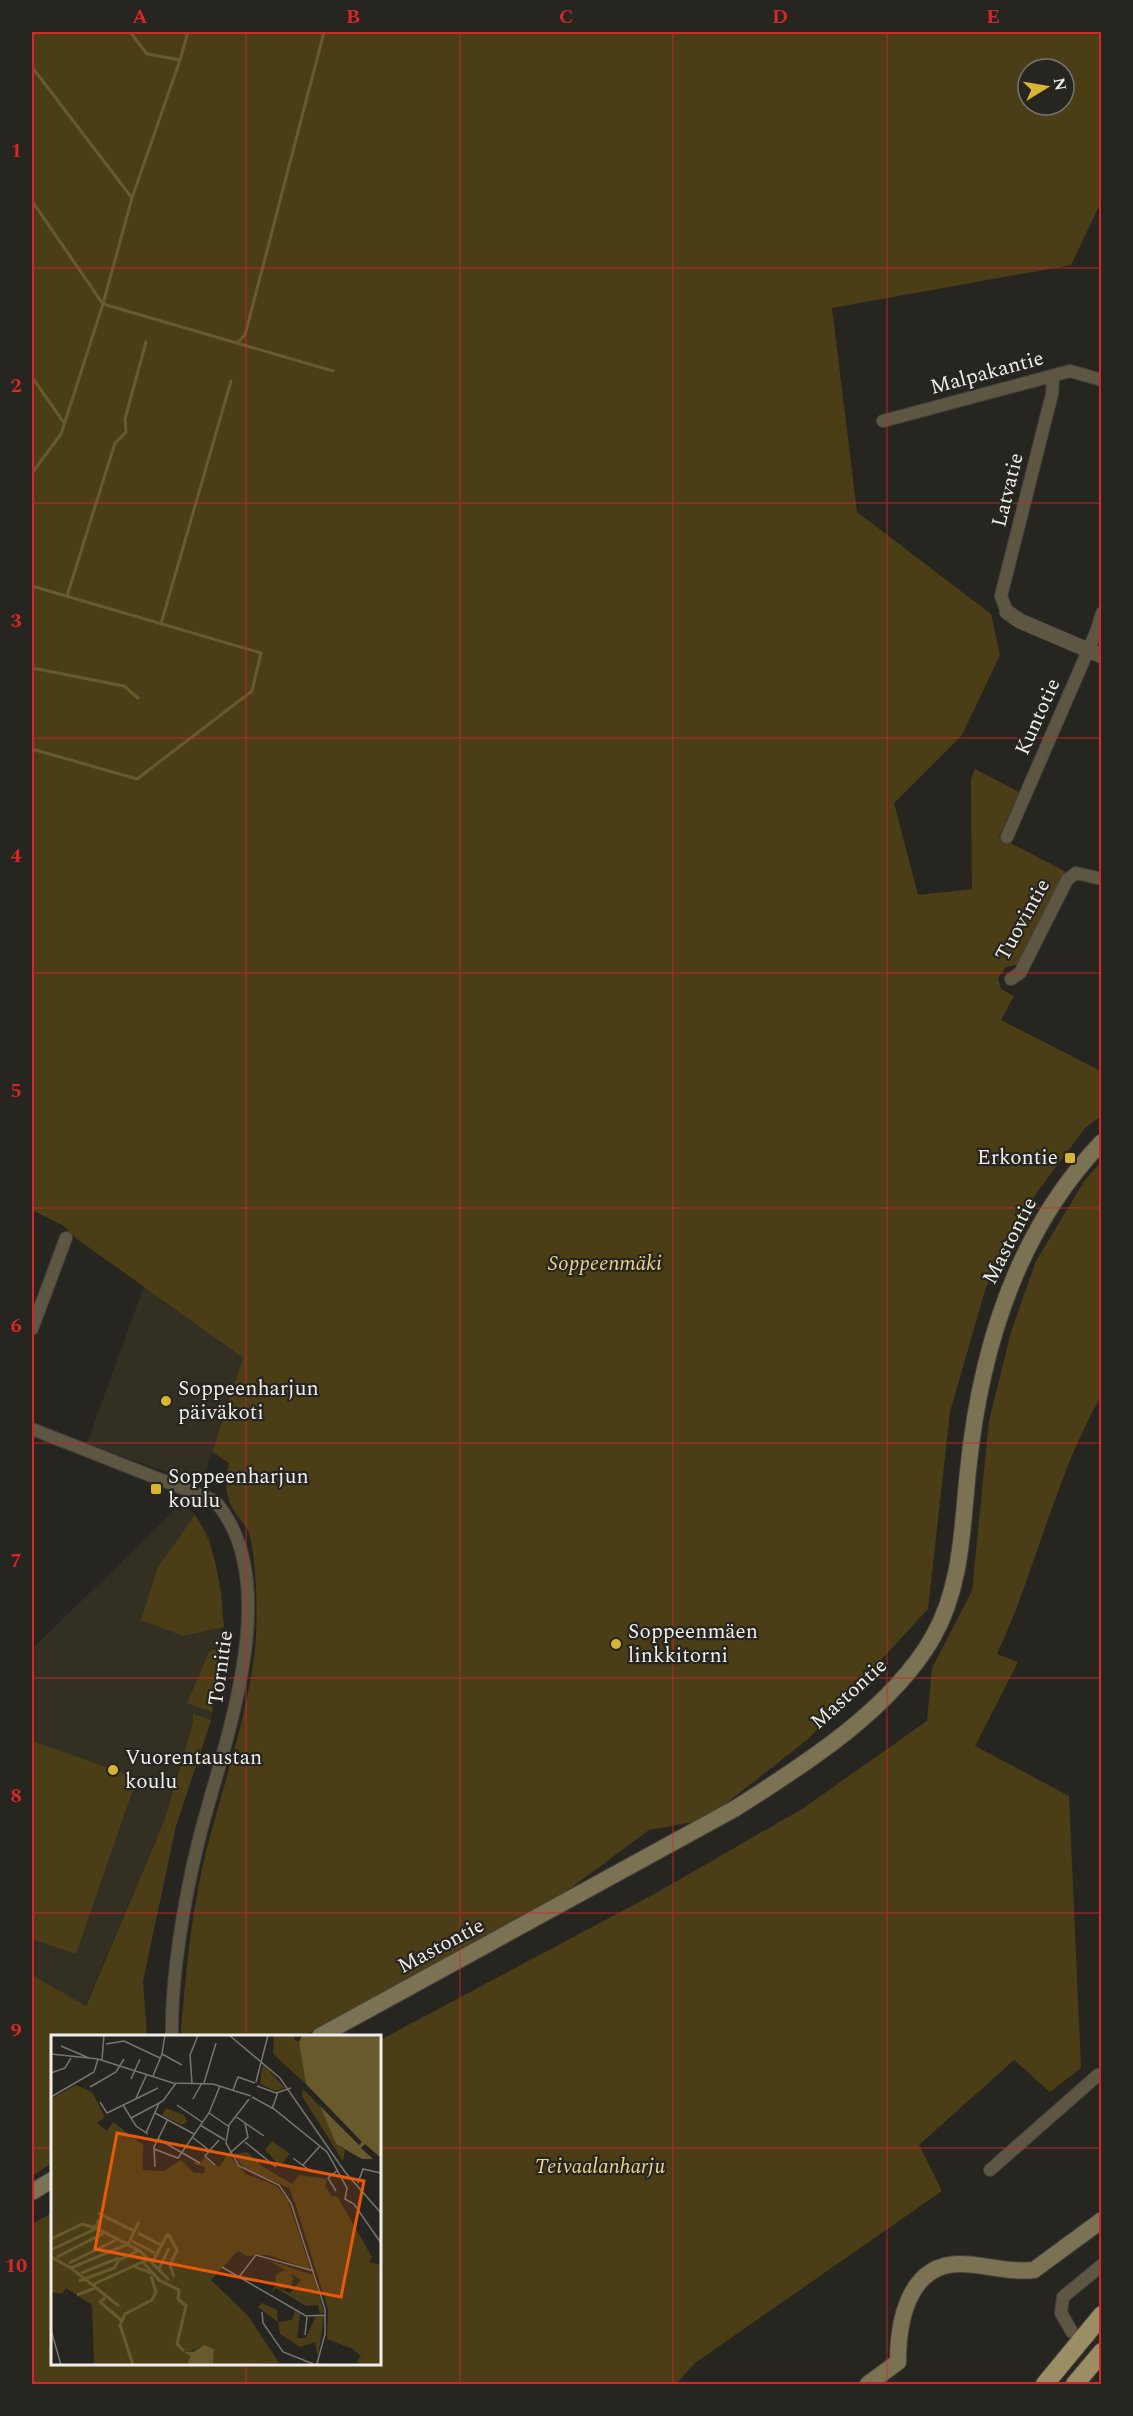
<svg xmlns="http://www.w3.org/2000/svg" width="1133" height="2416" viewBox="0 0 1133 2416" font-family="Spectral,serif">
<rect width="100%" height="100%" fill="#272520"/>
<path fill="#332f23" d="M144,1286L243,1358L201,1485L87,1443Z
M182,1503L195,1515L209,1536L222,1595V1646L211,1720L176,1826L165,1819L85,2006L32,1975V1649Z"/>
<path fill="#4b3e17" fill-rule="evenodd" d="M32,32H1101V202L1071,265L832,308L857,512L991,614L1000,655L962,735L894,803L918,895L972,889L971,780L975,769L1019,792L999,837L1068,873L1020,964L1006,967L998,978L1001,989L1014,996L1001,1020L1101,1071V1116L1085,1128L1035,1195L986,1287L950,1412L928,1609L808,1739L705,1820L649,1830L564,1893L303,2036H182L181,2032C186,1969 192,1905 208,1844C225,1780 247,1716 255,1650C258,1623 257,1558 249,1533C247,1527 242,1522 239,1518C225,1499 224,1486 229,1463L212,1452L243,1358L73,1236L64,1226L32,1210ZM1028,69H1064V105H1028Z
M1101,1162V1396C1055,1477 1036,1570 997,1654L1018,1662L975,1746L1069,1796L1081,2068L1050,2092L1014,2060L919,2145L942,2191L695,2363L676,2384H32V2224L52,2213V2364H380V2040L656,1893L802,1809L927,1721L932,1668L972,1591L989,1421L1011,1332L1036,1261L1085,1180Z
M195,1515C217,1548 221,1588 224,1627L183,1636L141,1620L158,1567Z
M222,1646L212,1712L187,1703L209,1652Z
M193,1714L211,1720L176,1826L143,1981L147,2036H52V2163L32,2176V1975L86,2006L165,1819L193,1723Z
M32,1741L137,1778L76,1954L32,1939Z"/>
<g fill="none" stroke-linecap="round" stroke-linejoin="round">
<path stroke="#695a2d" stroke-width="3" d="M130,32L147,54L180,60
M32,67L132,198
M32,201L103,304L333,371
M237,343L245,335L324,32
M32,377L64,423
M32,473L61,434L103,304L132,198L180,60L188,32
M32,586L261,653L252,691L137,779L32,749
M67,596L115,443L126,432L125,419L146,342
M161,624L231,381
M32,668L124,686L138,698"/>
<defs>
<path id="minor" d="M883,421L1070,371L1102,380
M1007,612L1001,596L1052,394L1053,376
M1007,837L1097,630L1102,613
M1011,979L1020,973L1067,880L1076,873L1102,879
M32,1329L66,1238
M32,1429L215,1501C288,1585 221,1749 198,1843C184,1901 171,1977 172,2036
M990,2170L1098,2075L1102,2078
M1072,2332L1061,2313L1063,2297L1102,2265"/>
<path id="tertiary" d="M1007,612L1020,621L1102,656"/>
<path id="secondary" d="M320,2036L736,1808C804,1765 892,1709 933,1637C962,1586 962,1528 968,1471C980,1351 1017,1230 1102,1142
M32,2192L52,2180
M868,2384L898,2362C898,2322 908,2264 960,2264C985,2264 1008,2273 1034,2270L1102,2220"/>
<path id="trunk" d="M1045,2384L1102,2315
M1075,2384L1102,2352"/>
</defs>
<use href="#minor" stroke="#43413c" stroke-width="14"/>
<use href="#tertiary" stroke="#43413c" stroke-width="16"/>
<use href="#secondary" stroke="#43413c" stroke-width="18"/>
<use href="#trunk" stroke="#43413c" stroke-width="20"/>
<use href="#minor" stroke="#5c5643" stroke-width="12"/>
<use href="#tertiary" stroke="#5c5643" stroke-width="15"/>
<use href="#secondary" stroke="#7b7153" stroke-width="16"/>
<use href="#trunk" stroke="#9c8e64" stroke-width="18"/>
</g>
<path fill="none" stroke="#d62828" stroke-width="1.5" stroke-opacity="0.55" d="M246,32V2036M460,32V2384M673,32V2384M887,32V2384M32,268H1102M32,503H1102M32,738H1102M32,973H1102M32,1208H1102M32,1443H1102M32,1678H1102M32,1913H1102M32,2148H52M380,2148H1102M246,2364V2384"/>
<g fill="#d8b434" stroke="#272520" stroke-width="2">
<rect x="1064" y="1152" width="12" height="12" rx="3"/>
<circle cx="166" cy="1401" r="6"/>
<rect x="150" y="1483" width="12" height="12" rx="3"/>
<circle cx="616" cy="1644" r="6"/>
<circle cx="113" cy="1770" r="6"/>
</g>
<g text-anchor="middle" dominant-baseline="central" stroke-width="4.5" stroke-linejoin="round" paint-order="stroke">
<g font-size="21" fill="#efeeea" stroke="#272520">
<text transform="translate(987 373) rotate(-15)">Malpakantie</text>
<text transform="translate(1008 490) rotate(-76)">Latvatie</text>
<text transform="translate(1038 717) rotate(-66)">Kuntotie</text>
<text transform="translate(1023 920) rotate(-61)">Tuovintie</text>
<text transform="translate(1010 1241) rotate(-63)">Mastontie</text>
<text transform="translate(221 1668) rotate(-82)">Tornitie</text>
<text transform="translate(849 1694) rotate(-42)">Mastontie</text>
<text transform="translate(441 1946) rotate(-28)">Mastontie</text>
</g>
<g font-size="21" fill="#efeeea" stroke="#272520" text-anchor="start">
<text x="1058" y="1158" text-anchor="end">Erkontie</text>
<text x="178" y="1389">Soppeenharjun<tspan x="178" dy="24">päiväkoti</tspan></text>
<text x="168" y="1477">Soppeenharjun<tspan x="168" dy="24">koulu</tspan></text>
<text x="628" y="1632">Soppeenmäen<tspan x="628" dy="24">linkkitorni</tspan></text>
<text x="125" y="1758">Vuorentaustan<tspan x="125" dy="24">koulu</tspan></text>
</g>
<g font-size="21" font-style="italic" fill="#ecd48a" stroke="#272520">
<text x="605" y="1264">Soppeenmäki</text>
<text x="600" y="2167">Teivaalanharju</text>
</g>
</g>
<g transform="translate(51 2035)">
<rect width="330" height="330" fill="#272520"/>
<path d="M223,0H243V5L248,6L255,49L222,19ZM212,29L234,53L224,56L209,49ZM25,50L41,57L54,82L46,88L56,96L62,87L92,110V135L113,136L130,125L143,138H153L154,132L142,129L145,125L149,128L154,122L168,132L177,119L195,139L226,151L237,166L260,235L217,220L196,221L187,216L160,245L198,282L228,328L162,330L163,314L153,310L139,317L136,330H40L43,327L41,270L15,253L11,259L0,257V64ZM252,54L269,71L285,109L294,115L292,126L251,61ZM115,73L133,80L136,87L131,90L111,80ZM221,106L239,119L229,131L214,115ZM196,117L211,131L241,149L248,140L276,144L274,151L281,162L286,161L321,222L318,227L330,230V330H310L306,326L310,321L302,314L276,304L277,274L244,168L238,153L193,133L182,119ZM217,225L262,240L273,277L269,279L267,270L255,271L225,253L219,259L224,251L239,258L250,245ZM224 245a9 9 0 1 1 18 0a9 9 0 1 1-18 0ZM211,268L226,275L227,287L241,285L244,276L249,279L246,303H255L265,281H273L267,322L264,307L249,312L229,299L227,287L207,272Z" fill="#4b3e17"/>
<path d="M251,0H330V123L314,109L310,113L322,124H311L285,109L269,71L308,110L311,107L255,49L248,7ZM153,310L163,314L162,330H136L139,321L133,317H142Z" fill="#695a2d"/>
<path fill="none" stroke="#695a2d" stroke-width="3" d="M47,178L83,196M87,198L110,210M0,204L31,189L45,193L89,216L118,245M81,206L104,218M0,215L44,194L48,184M0,222L20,233L68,271M6,222L53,198M92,227L108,245L128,255L127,264L135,271L126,309L133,316M18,228L65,205M101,228L116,200L119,202L126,215L119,230L123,242M84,232L103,239M20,233L77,209L88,187M108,234L118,213M30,238L68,223M28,246L63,233L68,225L87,216M43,249L96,225M26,260L44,253M54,263L49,267L70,285M82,330L69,290L74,279L101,265L105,257L100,241"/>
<path fill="none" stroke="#777571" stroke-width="1.5" d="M178,0L229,43L294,137L330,178M55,9L73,6L109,23M10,11L38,23M0,19L47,24L122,48L162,49L200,61M111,19L131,30M51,25L53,0M0,38L14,33L20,23M102,41L111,19L114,0M80,44L89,24M205,47L217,0M141,48L139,20L147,0M153,48L165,8M206,51L225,58L240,53M39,52L65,37L73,24M182,55L187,42L204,48M0,62L43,37L47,24M201,62L223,74L276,117L296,153L294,164L303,169L330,208M85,63L96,39M142,64L151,48M198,64L178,90L175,108L188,131L228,150L240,168L274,274V299L266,329L271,330M49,67L56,78L107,53M72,70L85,91L97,99M126,70L151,87M221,74L227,57M104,78L143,99M158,78L177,91M80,83L112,66L125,48M194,88L213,101M149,90L174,105M95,98L108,68M141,102L158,115M107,104L149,128M194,107L225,132M103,114L127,123L158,78L169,51M179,118L197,102L194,88L184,81M242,123L261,137M164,130L154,121L168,105M252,130L269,111M104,132L103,112L117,84M307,148L312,134L330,138M285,156L277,143L287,135M171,232L255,281L274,280M188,242L205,220L263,236M211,277L212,288L232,317L265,330M0,295L10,330M254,300L256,282"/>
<path fill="#e8590c" fill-opacity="0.15" stroke="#e8590c" stroke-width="3" d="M66,98L313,146L290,262L44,214Z"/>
<rect width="330" height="330" fill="none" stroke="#efeeea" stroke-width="3"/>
</g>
<rect width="1133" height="2416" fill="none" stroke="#272520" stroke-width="66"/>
<g transform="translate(1046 87) rotate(79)"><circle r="28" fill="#272520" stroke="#777571" stroke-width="1.5"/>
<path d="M0-4.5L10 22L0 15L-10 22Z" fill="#d8b434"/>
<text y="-9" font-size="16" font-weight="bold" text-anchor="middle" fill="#efeeea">N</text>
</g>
<rect x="33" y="33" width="1067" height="2350" fill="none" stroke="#d62828" stroke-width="2"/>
<g font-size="20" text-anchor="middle" font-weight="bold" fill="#d62828">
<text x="140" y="23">A</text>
<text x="353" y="23">B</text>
<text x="566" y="23">C</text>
<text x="780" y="23">D</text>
<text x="993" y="23">E</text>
<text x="16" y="157">1</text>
<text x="16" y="392">2</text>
<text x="16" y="627">3</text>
<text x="16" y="862">4</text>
<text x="16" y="1097">5</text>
<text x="16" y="1332">6</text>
<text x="16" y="1567">7</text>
<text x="16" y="1802">8</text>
<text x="16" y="2037">9</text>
<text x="16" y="2272">10</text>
</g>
</svg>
